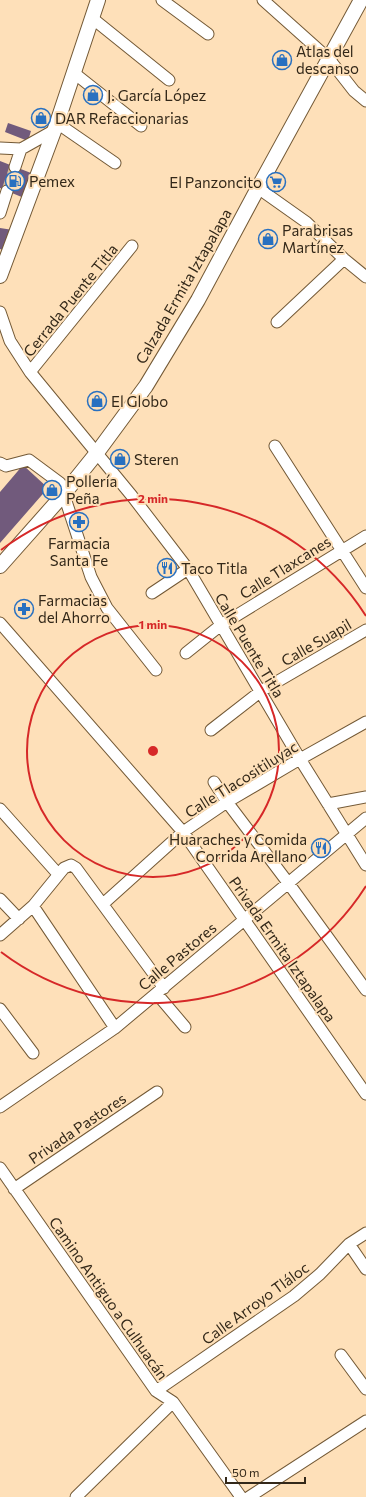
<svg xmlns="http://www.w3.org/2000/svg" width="366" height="1497" viewBox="0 0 366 1497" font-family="Commissioner,sans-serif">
<rect width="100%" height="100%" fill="#fee0b9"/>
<path fill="#715a7c" d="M8,123L31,131L28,141L5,132Z
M0,161L31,173L24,198L0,188Z
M0,228L13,230L5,251L0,249Z
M23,465L48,488L0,543V492Z"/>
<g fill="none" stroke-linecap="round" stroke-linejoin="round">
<path stroke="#d5bb99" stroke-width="11" stroke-dasharray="11 5.5" stroke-linecap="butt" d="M7,191L15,167"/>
<defs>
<path id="minor" d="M162,0L208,34
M263,0L329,59L354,91L366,101
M92,18L169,80
M74,73L141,126
M57,123L115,163
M0,148L21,149L15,167
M21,149L53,131
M258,188L306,222L344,259L366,277
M0,213L7,191
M0,312L10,341L30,372L132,496L188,569L300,759L366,865
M277,322L344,259
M30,372L132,246
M275,446L366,588
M0,463L6,466L29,460L60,483L91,577L107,608L156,670
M152,593L188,569
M0,623L183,832L366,1094
M186,653L221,625L366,536
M211,730L261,691L366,630
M214,782L227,802L289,884L366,990
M328,804L366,797
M0,809L58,874
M0,899L19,919
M103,904L183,832L227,802L300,759L366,722
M33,906L115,1028
M0,935L33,906L64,868L71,865L76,868L164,988
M157,994L185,1027
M0,1009L33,1053
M0,1107L115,1028L366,818
M0,1168L156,1391L173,1402L241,1497
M14,1189L157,1092
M349,1244L366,1269
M341,1355L366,1389
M156,1391L294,1296L320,1274L349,1244L366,1233
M76,1497L173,1402
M249,1497L366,1421"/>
<path id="major" d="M0,276L57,123L98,0
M0,566L63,495L96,454L146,386L198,300L258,188L361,0"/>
</defs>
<use href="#minor" stroke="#735936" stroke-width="13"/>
<use href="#major" stroke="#735936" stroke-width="16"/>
<use href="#minor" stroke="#fff" stroke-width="11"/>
<use href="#major" stroke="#fff" stroke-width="14"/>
</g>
<g fill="none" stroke="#d62828" stroke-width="2">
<circle cx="153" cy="751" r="126"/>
<path d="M366 886A252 252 0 0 1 1 952M1 550A252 252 0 0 1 366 616"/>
</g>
<defs>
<symbol id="shop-ring" viewBox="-11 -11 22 22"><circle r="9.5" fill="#fee0b9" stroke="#2870c0" stroke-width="1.5"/><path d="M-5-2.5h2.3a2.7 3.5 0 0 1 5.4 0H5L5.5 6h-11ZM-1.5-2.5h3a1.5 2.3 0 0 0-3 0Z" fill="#2870c0"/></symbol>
<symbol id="fuel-ring" viewBox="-11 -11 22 22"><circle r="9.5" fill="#fee0b9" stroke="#2870c0" stroke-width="1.5"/><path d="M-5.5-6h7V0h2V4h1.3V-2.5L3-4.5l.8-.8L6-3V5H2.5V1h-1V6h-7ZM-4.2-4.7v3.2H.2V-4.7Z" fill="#2870c0"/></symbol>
<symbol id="supermarket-ring" viewBox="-11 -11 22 22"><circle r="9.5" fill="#fee0b9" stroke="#2870c0" stroke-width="1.5"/><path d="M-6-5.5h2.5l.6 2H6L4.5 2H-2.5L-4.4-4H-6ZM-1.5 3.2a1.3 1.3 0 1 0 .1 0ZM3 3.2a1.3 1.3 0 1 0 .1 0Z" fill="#2870c0"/></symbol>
<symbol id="pharmacy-ring" viewBox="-11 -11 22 22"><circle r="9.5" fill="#fee0b9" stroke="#2870c0" stroke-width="1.5"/><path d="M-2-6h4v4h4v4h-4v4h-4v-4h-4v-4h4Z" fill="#2870c0"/></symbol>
<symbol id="restaurant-ring" viewBox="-11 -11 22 22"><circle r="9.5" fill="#fee0b9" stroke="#2870c0" stroke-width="1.5"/><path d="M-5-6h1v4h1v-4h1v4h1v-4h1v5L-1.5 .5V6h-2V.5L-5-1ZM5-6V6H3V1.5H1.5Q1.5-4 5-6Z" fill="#2870c0"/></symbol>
</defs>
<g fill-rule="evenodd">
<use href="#shop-ring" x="271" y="49" width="22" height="22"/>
<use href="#shop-ring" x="82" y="84" width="22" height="22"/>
<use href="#shop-ring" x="30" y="107" width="22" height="22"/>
<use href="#fuel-ring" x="4" y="170" width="22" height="22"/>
<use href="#supermarket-ring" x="265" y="171" width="22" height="22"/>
<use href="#shop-ring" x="257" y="228" width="22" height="22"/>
<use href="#shop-ring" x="86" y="390" width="22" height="22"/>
<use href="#shop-ring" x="109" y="448" width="22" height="22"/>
<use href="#shop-ring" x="41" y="479" width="22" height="22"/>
<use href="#pharmacy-ring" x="68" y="511" width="22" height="22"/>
<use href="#restaurant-ring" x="156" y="557" width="22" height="22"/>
<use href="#pharmacy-ring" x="13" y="598" width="22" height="22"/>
<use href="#restaurant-ring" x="310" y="837" width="22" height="22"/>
</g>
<g text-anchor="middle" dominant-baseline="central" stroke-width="4" stroke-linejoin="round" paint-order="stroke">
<g font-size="15" fill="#332819" stroke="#fee0b9" text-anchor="start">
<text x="296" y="51">Atlas del<tspan x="296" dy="17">descanso</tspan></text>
<text x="107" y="95">J. García López</text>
<text x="55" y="118">DAR Refaccionarias</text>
<text x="29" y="181">Pemex</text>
<text x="262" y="182" text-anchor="end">El Panzoncito</text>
<text x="282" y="230">Parabrisas<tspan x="282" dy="17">Martínez</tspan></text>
<text x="111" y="401">El Globo</text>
<text x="134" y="459">Steren</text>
<text x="66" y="481">Pollería<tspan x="66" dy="17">Peña</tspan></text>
<text x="79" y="543" text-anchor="middle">Farmacia<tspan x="79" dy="17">Santa Fe</tspan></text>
<text x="181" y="568">Taco Titla</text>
<text x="38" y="600">Farmacias<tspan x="38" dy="17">del Ahorro</tspan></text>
<text x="307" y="839" text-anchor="end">Huaraches y Comida<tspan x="307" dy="17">Corrida Arellano</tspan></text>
</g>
<g font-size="15" fill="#332819" stroke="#fee0b9">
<text transform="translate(183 286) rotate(-60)">Calzada Ermita Iztapalapa</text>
<text transform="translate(70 300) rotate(-51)">Cerrada Puente Titla</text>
<text transform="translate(285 567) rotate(-32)">Calle Tlaxcanes</text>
<text transform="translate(316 642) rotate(-30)">Calle Suapil</text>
<text transform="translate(250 645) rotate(59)">Calle Puente Titla</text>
<text transform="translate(241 779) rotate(-32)">Calle Tlacositiluyac</text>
<text transform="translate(283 949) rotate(55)">Privada Ermita Iztapalapa</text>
<text transform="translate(177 956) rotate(-40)">Calle Pastores</text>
<text transform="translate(77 1128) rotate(-34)">Privada Pastores</text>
<text transform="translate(109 1298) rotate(55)">Camino Antiguo a Culhuacán</text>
<text transform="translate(255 1303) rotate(-36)">Calle Arroyo Tláloc</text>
</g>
</g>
<circle cx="153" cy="751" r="6" fill="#d62828" stroke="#fee0b9" stroke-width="2"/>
<g font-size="12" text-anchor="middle" font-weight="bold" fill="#d62828" stroke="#fee0b9" stroke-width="4" stroke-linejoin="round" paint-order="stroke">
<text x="153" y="503">2 min</text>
<text x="153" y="629">1 min</text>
</g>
<path d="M226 1477v6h79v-6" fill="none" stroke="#332819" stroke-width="2"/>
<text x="232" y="1477" font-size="12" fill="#332819" stroke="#fee0b9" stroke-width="3" paint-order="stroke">50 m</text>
</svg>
